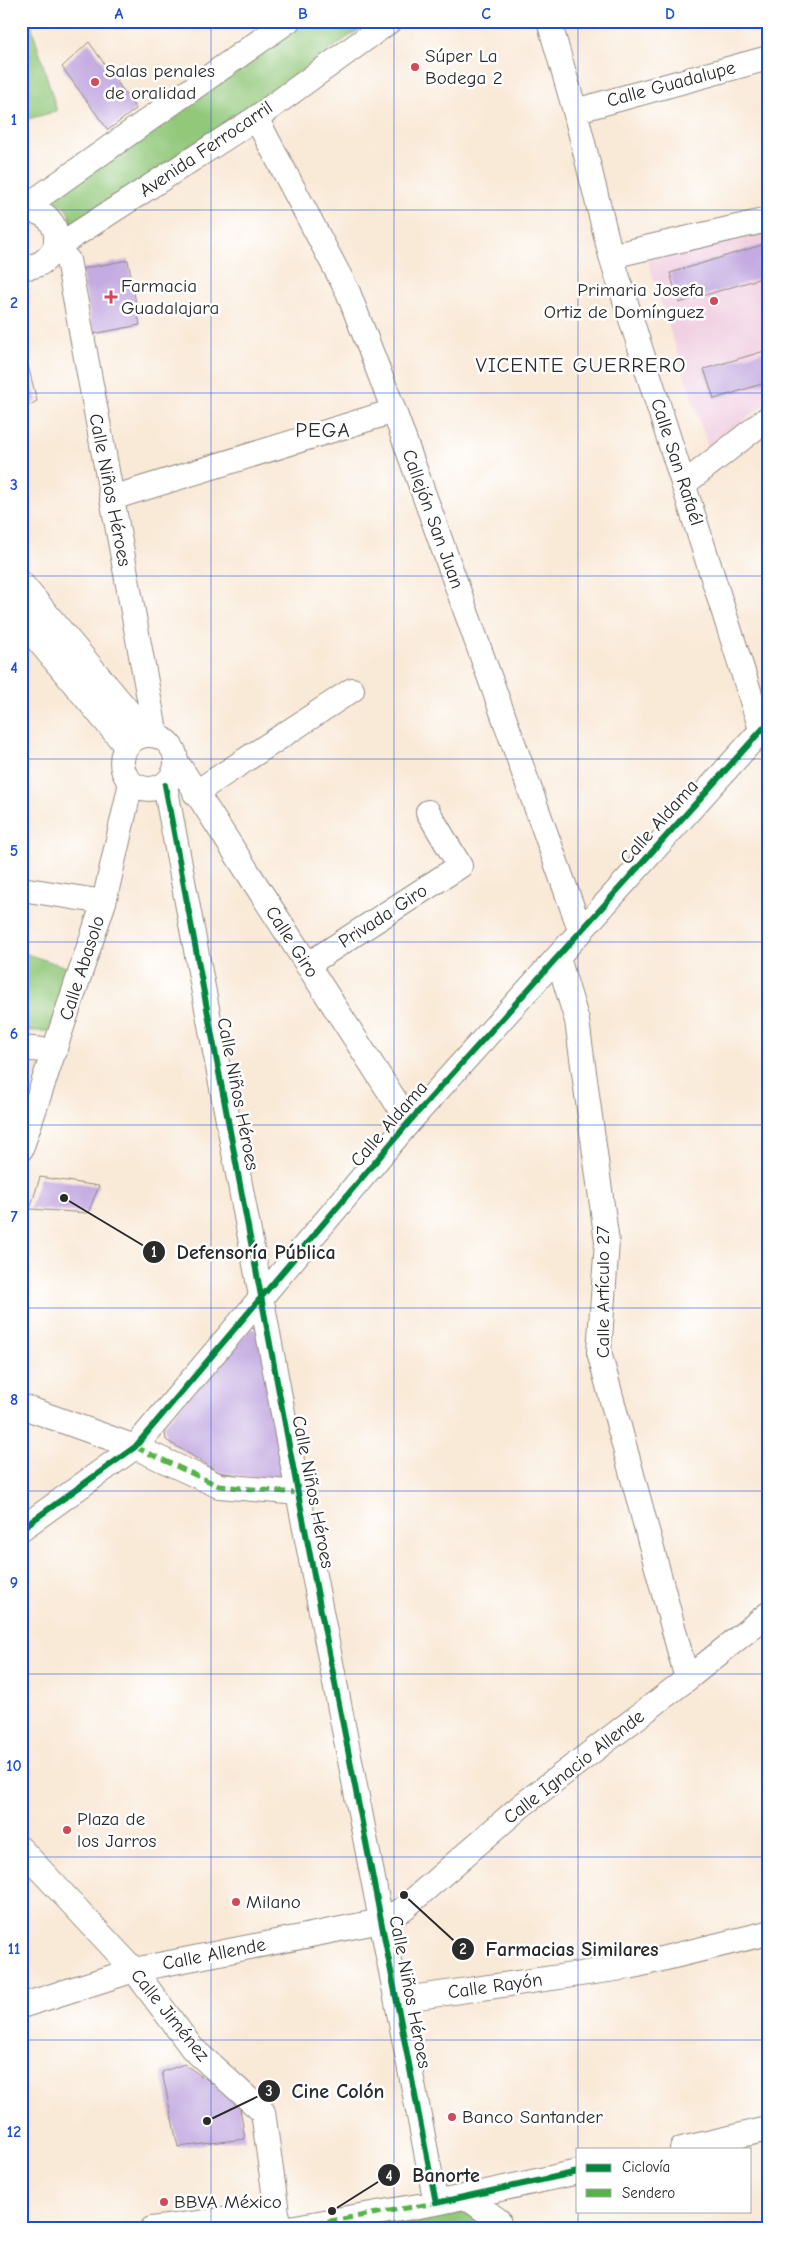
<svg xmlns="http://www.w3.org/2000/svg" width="789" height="2250" viewBox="0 0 789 2250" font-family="'Comic Neue',sans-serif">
<rect width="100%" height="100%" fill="#fff"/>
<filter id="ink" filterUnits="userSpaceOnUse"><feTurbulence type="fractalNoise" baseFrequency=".02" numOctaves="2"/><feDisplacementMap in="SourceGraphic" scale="10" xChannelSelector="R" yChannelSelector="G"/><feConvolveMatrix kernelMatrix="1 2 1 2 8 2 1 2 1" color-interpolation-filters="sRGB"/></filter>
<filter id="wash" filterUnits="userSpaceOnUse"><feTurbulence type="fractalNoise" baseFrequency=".0096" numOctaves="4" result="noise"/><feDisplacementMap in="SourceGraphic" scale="20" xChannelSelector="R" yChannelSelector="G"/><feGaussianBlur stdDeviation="1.12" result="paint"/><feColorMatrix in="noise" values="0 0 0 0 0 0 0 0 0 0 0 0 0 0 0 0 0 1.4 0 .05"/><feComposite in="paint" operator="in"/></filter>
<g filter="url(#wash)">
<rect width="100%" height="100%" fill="#f9e9d7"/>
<path fill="#f1d0e2" d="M768,233V402L708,447L646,256L733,234L735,242Z"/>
<path fill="#92c87a" stroke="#5e7a52" d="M298,21H371L71,233C72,212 67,205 47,199Z
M31,24L57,111L21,121V26Z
M21,952L72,969L54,1031H21Z
M442,2211L453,2213L468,2211L494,2229H299Z"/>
<g id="blocks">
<path fill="#c4abe1" d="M89,42L136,109L108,130L62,67Z
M768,243V276L679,303L670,273Z
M128,260L140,325L93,334L81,269Z
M768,303V323H767L761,305Z
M21,338L37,401L21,410Z
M768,350V382L714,399L704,369Z
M40,1177L99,1186L88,1213L30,1209Z
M251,1328L262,1331L291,1484L219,1472L166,1440L164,1425Z
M184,2064L239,2102L245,2139L178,2147L162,2072Z"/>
</g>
</g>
<g filter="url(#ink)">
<use href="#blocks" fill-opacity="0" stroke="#928a81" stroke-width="1"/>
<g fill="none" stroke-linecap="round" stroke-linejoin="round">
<defs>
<path id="minor" d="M549,21L575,111L611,256L761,729
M575,111L768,58
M256,118L348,292L394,411L581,932
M21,210L288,21
M21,211C46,208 60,225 55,248
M55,248L68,260L156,736
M611,256L768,220
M21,266C37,269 47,261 55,248L256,118L390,21
M684,484L768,418
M112,498L394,411
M21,583L148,735
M21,620L127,747
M122 762a27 27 0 1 1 54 0a27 27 0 1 1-54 0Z
M176,761L409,1122
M165,785L298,1493L436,2203
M195,793L352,690
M21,889L104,902
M558,958L577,1021L607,1242L599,1352L687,1679
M307,965L460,866L428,812
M21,1048L55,1051
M21,1149L104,902L131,783
M21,1406L135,1447L219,1486L298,1493
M21,1529L135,1447L409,1122L768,723
M21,1849L134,1970L192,2048L263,2112L277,2213L281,2229
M397,2000L629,1967L768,1933
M21,2006L134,1970L381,1921L403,1909L521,1806L687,1679L768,1614
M682,2149L768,2129
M466,2197L498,2220L500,2229
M152,2229L277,2213
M283,2229L436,2203L578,2172"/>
</defs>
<use href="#minor" stroke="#928a81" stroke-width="26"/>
<path stroke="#928a81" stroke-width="3" stroke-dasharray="4 4" stroke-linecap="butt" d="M423,2229L464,2223"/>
<use href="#minor" stroke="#fff" stroke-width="24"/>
<path stroke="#56b246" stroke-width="5" stroke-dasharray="10 5" stroke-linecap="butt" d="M135,1447L219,1486L298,1493
M283,2229L436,2203"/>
<defs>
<path id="cycleway" d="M165,785L298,1493L436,2203L578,2172
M21,1529L135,1447L409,1122L768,723"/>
</defs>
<use href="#cycleway" stroke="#fff" stroke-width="9"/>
<use href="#cycleway" stroke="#00873e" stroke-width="6"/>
</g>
</g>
<path fill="none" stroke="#1d4ed8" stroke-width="1" stroke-opacity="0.55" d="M211,21V2229M394,21V2229M578,21V2149M21,210H768M21,393H768M21,576H768M21,759H768M21,942H768M21,1125H768M21,1308H768M21,1491H768M21,1674H768M21,1857H768M21,2040H768M578,2211V2229"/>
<g fill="#d1495b" stroke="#fff" stroke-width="2">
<circle cx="415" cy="67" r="5"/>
<circle cx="95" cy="82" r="5"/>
<path d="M108.5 289.5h5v5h5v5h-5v5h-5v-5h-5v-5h5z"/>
<circle cx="714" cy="301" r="5"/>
<circle cx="67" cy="1830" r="5"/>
<circle cx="236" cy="1902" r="5"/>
<circle cx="452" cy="2117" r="5"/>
<circle cx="164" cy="2202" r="5"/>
</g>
<g text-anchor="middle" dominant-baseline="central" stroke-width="5" stroke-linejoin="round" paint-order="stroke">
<g font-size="19" fill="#2b2b2b" stroke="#fff" text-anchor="start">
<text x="425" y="56">Súper La<tspan x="425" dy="22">Bodega 2</tspan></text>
<text x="105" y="71">Salas penales<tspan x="105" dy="22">de oralidad</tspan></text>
<text x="121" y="286">Farmacia<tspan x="121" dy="22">Guadalajara</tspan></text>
<text x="704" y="290" text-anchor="end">Primaria Josefa<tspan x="704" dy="22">Ortiz de Domínguez</tspan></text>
<text x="77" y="1819">Plaza de<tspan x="77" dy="22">los Jarros</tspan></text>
<text x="246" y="1902">Milano</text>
<text x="462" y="2117">Banco Santander</text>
<text x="174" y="2202">BBVA México</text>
</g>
<g font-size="19" fill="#2b2b2b" stroke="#fff">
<text transform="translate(671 84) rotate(-15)">Calle Guadalupe</text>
<text transform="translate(206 149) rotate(-34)">Avenida Ferrocarril</text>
<text transform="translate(677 462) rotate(72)">Calle San Rafaél</text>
<text transform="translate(110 490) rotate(79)">Calle Niños Héroes</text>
<text transform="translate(433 519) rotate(70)">Callejón San Juan</text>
<text transform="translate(659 822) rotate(-48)">Calle Aldama</text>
<text transform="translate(383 916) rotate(-33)">Privada Giro</text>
<text transform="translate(292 942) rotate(57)">Calle Giro</text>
<text transform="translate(82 968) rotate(-72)">Calle Abasolo</text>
<text transform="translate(238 1094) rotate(79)">Calle Niños Héroes</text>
<text transform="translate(389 1124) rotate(-49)">Calle Aldama</text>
<text transform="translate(603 1292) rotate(-90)">Calle Artículo 27</text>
<text transform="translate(313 1492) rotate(79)">Calle Niños Héroes</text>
<text transform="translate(574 1767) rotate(-38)">Calle Ignacio Allende</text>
<text transform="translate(214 1954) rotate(-11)">Calle Allende</text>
<text transform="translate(495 1986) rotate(-8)">Calle Rayón</text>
<text transform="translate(410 1992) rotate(79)">Calle Niños Héroes</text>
<text transform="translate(170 2015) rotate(51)">Calle Jiménez</text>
</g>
<g font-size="21" letter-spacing="1" fill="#2b2b2b" stroke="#fff">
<text x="581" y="365">VICENTE GUERRERO</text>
<text x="323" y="430">PEGA</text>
</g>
</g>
<path fill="none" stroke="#2b2b2b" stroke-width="2" d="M64 1198L154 1252M404 1895L463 1949M207 2121L269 2091M332 2211L389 2175"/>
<g fill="#2b2b2b" stroke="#fff" stroke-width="2">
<circle cx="64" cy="1198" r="5"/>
<circle cx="404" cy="1895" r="5"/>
<circle cx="207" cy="2121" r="5"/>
<circle cx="332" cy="2211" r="5"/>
<circle cx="154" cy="1252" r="12"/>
<circle cx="463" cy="1949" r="12"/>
<circle cx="269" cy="2091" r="12"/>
<circle cx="389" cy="2175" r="12"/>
</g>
<g font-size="15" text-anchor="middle" font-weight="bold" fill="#fff">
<text x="154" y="1257">1</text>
<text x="463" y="1954">2</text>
<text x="269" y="2096">3</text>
<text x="389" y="2181">4</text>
</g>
<g font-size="20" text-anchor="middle" font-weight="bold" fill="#2b2b2b" stroke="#fff" stroke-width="5" stroke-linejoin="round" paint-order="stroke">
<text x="256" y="1259">Defensoría Pública</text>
<text x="572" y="1956">Farmacias Similares</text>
<text x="338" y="2098">Cine Colón</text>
<text x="446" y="2182">Banorte</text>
</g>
<rect width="789" height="2250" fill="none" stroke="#fff" stroke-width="55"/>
<rect x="576" y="2148" width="175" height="65" fill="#ffffff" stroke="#aaaaaa"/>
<rect x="586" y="2164" width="25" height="8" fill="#00873e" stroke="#aaaaaa"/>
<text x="622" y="2172" font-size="15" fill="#2b2b2b">Ciclovía</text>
<rect x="586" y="2189" width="25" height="8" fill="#56b246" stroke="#aaaaaa"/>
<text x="622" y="2198" font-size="15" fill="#2b2b2b">Sendero</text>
<rect x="28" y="28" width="734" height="2194" fill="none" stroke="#1d4ed8" stroke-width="2"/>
<g font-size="16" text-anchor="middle" font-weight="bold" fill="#1d4ed8">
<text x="119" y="19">A</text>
<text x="303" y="19">B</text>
<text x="486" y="19">C</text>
<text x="670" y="19">D</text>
<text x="14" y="125">1</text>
<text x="14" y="308">2</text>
<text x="14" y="490">3</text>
<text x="14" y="673">4</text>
<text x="14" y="856">5</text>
<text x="14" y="1039">6</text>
<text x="14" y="1222">7</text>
<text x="14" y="1405">8</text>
<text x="14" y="1588">9</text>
<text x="14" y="1771">10</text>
<text x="14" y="1954">11</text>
<text x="14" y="2137">12</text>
</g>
</svg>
